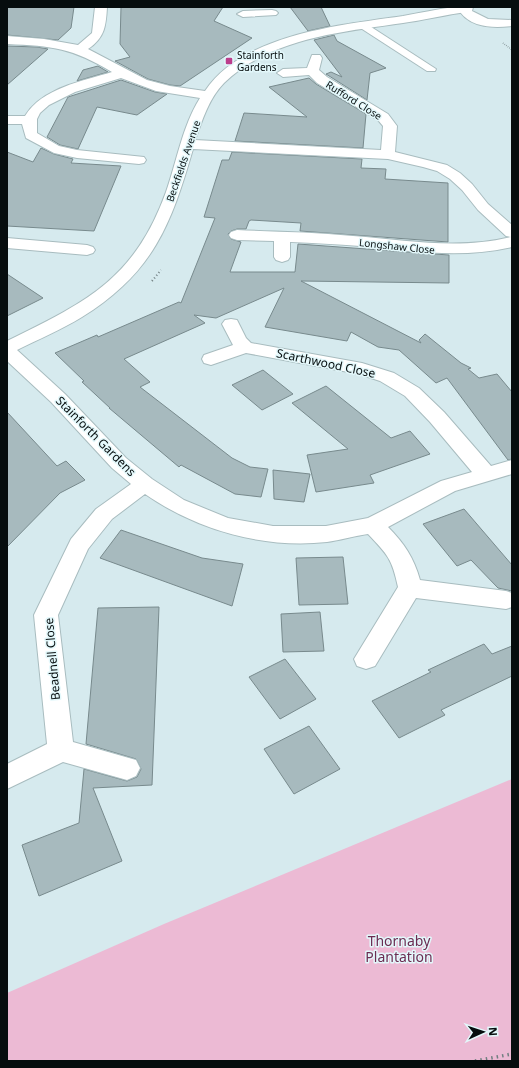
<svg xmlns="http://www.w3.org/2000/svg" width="519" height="1068" viewBox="0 0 519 1068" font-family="'Noto Sans',sans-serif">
<rect width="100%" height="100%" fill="#d6eaee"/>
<path fill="#ecbad4" d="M512,779V1061H7V993L164,924Z"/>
<path fill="#a7babe" stroke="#788a8d" d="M7,7H74L71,28L58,40L7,35Z
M121,7H223L214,21L252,38L180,86L170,85L148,79L115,61L130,57L120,44Z
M290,7H321L330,26L308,31Z
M334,35L337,41L386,68L370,73L367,100L326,74L331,72L342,77L314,40Z
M7,46L37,47L48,49L7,85Z
M98,66L108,72L77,81L83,70Z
M309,78L316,84L366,114L363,148L235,141L244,113L307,117L269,87Z
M121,80L155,92L167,94L137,115L97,107L78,149L60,145L47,137L68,97Z
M41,148L54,154L73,159L71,163L121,166L94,231L7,226V152L33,162Z
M232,152L362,159L361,168L386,169L385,179L448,183V242L300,231L301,223L251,220L249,221L246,229H237L231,231L228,234L231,239L241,242L230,272H295L298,244L449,255V283L301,281L421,343L419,340L425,334L461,363L471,368L468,369L479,378L497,374L512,392V459L508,460L447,378L436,383L399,350L378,347L351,332L347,341L265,327L284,288L216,318L194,315L205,323L124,359L150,382L140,387L232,458L250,467L268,469L261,497L235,494L181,465L179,467L109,408H110L82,382L84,381L55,353L97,335L98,337L179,302L181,303L215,218L204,217L222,160H229Z
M7,274L43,298L7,316Z
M263,370L293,394L262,410L232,385Z
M326,386L391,438L410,431L430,454L370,475L374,483L316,492L307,455L348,449L292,403Z
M7,412L57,466L66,461L85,480L60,493L7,547Z
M273,470L310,474L304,502L274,499Z
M464,509L512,565V591L498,588L471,560L457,566L423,524Z
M121,530L202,558L243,564L232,606L100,558Z
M343,557L348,604L299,605L296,558Z
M159,607L152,785L93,788L122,861L39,896L22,845L79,823L84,769L127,781L137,777L141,769L136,759L86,744L98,608Z
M320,612L324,651L283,652L281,614Z
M484,644L492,654L512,646V676L441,710L445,715L399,738L372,701L431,672L428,670Z
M285,659L316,699L280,719L249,677Z
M309,726L340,769L294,794L264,749Z"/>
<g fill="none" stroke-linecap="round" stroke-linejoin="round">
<defs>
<path id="service" d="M362,22L365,23L436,69L435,71H427L359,27V23Z"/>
<path id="minor" d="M95,7H107C106,25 105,38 88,49L147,80L170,86L205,91C243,34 341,25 403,16C420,13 437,9 455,7H470L472,9L470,11L466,12C445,15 424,20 403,23C342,32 270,38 224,83C209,98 202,121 195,140L381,150L383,126L378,120L317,83L309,75L283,77L277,73L283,69L307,68L312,55H320L322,58L319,70L327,77L388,114L397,126L395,152L447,165L460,173L472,184L488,204L512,225V247C461,259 412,251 360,246C337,244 313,243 290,242V257L288,260L282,262L276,260L274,257V241L237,240L231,238L229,235L231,232L237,230C276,232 314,232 353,236C407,240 458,250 511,237L506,236L478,210L462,190L450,179L437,171L423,167L388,159L193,149C171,225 153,273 82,317C61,330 39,339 17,350L65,394L126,458L152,479L184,500L228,518L273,526H326L368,518L441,481L472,472L430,422L405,396L380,381L359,374L246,353L211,365L204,363L202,359L204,355L233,345L222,324L225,320L231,319L237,320L246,338L251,343L362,363L394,373L419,388L444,412L491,466L512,460V474L455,491L388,527C404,543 414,558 420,580L506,591L512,593V607L506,609L416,598L375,666L366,669L357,666L354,659L398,587C392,559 388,555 368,534C355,536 340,540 327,542C263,549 197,530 145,494L112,519L88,549L58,615L73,742L136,760L140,768L136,776L127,780L63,762L7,789V764L47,744L34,615L71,539L96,509L131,484L112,468L51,402L7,361V341C86,302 134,280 166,192C177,161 182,127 200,98L156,91L121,78L75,92L49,105L40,113L37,119V133L59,146L77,150L144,157L146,160L144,163L139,164L77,158L54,153L26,138L22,124H7V116H25C42,88 83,81 112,72C72,48 53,46 7,44V36L44,39L78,45L92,33Z
M272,10L276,11L278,13L276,15L243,17L237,14L243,11Z
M7,238L87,245L93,247L95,250L93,253L87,255L7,248Z"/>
<path id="tertiary" d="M461,7H473L472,11L488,19L512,20V26C494,28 472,28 460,12Z"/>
</defs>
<use href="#service" stroke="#a8bcbf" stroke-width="2"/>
<use href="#minor" stroke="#a8bcbf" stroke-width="2"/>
<use href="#tertiary" stroke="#a8bcbf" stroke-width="2"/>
<path stroke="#717f81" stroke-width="1.5" stroke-dasharray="0.5 1.5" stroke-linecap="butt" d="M503,43L512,50"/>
<path stroke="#717f81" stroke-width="2" stroke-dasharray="1 2.5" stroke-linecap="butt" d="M152,281L161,270"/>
<path stroke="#717f81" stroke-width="3.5" stroke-dasharray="1.5 4" stroke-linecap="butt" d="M475,1061L512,1054"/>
<use href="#service" fill="#fff" fill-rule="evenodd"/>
<use href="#minor" fill="#fff" fill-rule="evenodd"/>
<use href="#tertiary" fill="#fff" fill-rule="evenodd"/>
</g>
<rect fill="#bc3e8c" stroke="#e3f8fb" stroke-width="1.5" x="225" y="57" width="8" height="8" rx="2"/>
<g text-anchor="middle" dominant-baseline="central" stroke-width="3" stroke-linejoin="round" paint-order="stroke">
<g font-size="10" fill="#060d0e" stroke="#e3f8fb" text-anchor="start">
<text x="237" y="55">Stainforth<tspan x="237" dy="12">Gardens</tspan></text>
</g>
<g font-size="10" fill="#060d0e" stroke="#e3f8fb">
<text transform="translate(354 100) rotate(32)">Rufford Close</text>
<text transform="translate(183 161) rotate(-71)">Beckfields Avenue</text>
<text transform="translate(397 246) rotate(6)">Longshaw Close</text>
</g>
<g font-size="12" fill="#060d0e" stroke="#e3f8fb">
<text transform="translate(326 363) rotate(12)">Scarthwood Close</text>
<text transform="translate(96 436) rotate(45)">Stainforth Gardens</text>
<text transform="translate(52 659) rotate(-95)">Beadnell Close</text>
</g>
<g font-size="14" fill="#6c2c52" stroke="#e3f8fb">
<text x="399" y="940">Thornaby<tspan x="399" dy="16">Plantation</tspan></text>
</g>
</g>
<rect width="519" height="1068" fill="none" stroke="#060d0e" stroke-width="16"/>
<g transform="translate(483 1032) rotate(87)" stroke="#e3f8fb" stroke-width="3" paint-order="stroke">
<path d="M0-3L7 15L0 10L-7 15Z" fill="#060d0e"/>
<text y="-6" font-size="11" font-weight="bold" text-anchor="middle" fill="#060d0e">N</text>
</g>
</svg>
